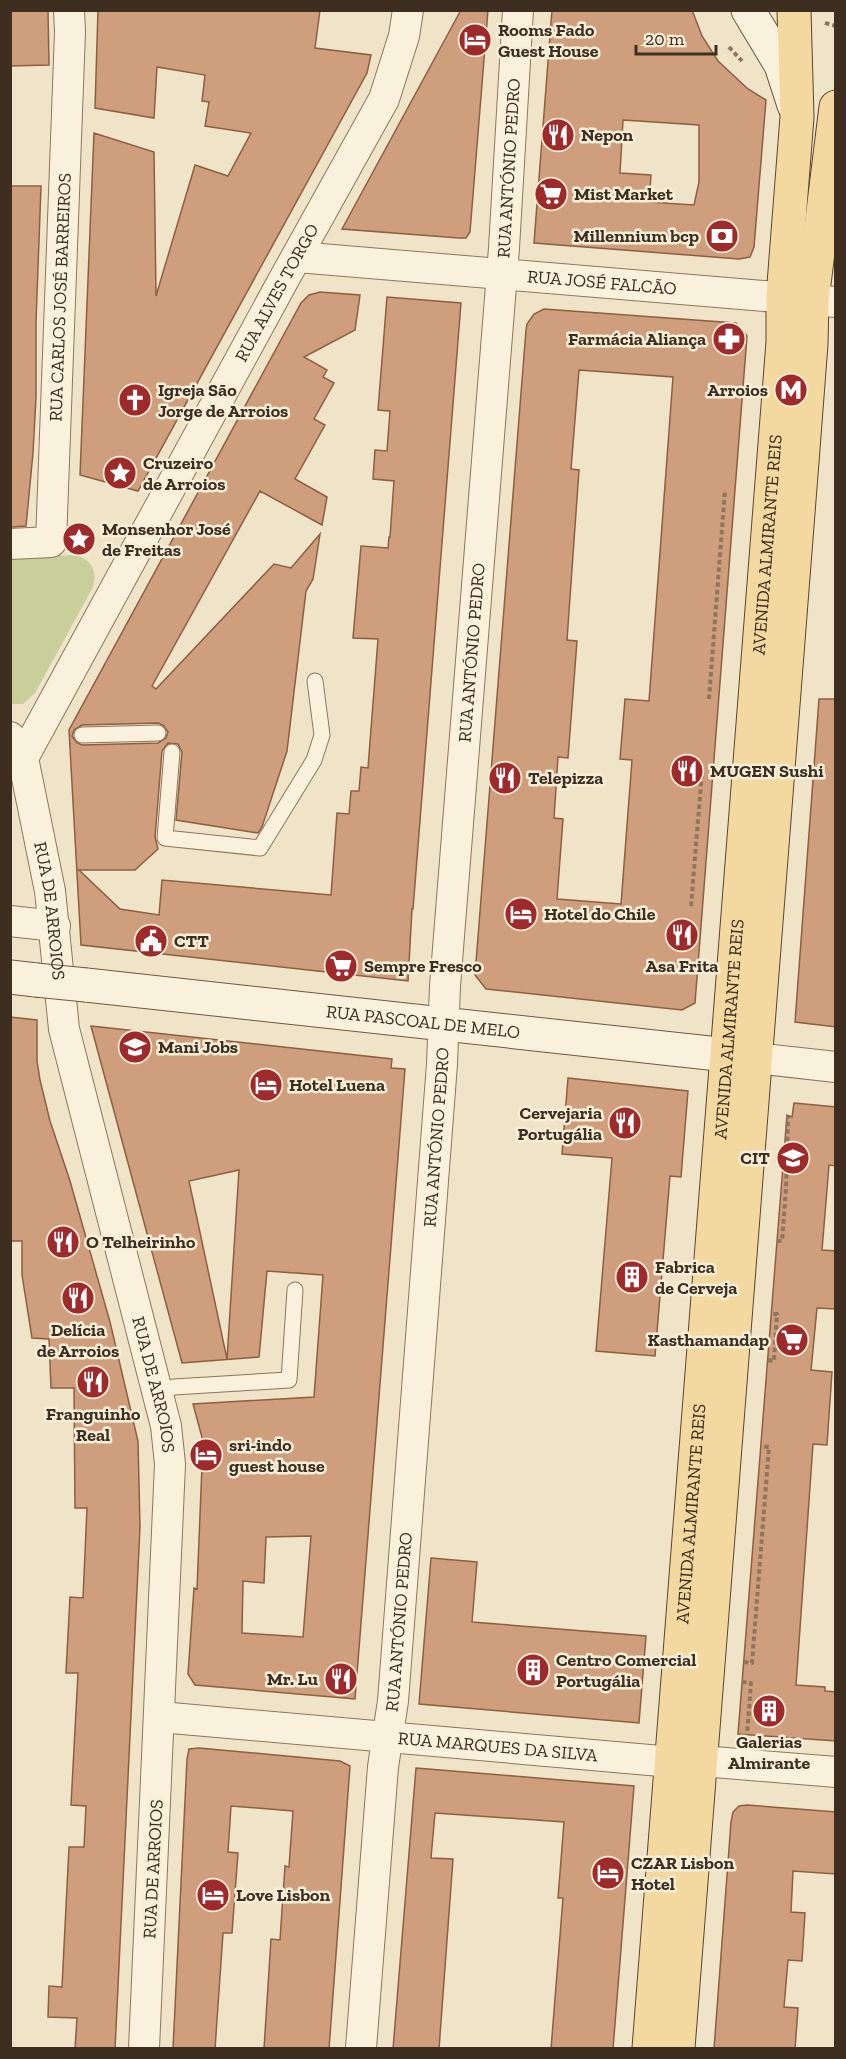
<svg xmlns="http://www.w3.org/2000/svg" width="846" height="2059" viewBox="0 0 846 2059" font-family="'Zilla Slab',serif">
<rect width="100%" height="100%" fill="#f0e4c8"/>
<path fill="#c9cf9b" d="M71,555C90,556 98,570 93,587L35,693L23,704H11V558Z"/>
<path fill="#cf9f7d" stroke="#8d5f41" stroke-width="1.5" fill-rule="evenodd" d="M10,10H48L49,65L10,66Z
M98,10H320L315,48L371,55L367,73L138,491L80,475L94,133L154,152L156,296L195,165L228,176L251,133L205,126L209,102L202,101L205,75L157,67L154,118L95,108Z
M461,10H488L470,232L466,238H459L342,229Z
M552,10H692L702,36L718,61L748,89L766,100L754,247L750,257L739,259L534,243ZM623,120L699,125V182L694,205L649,202L651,175L620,173Z
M10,186H41L36,322V397L33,453L26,526L13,527L10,526Z
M320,292L360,295L355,330L304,357L327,370L323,377L334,383L314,419L325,425L295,479L327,497L322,525L260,491L152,686L156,689L274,564L291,568L320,534L313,579L306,591L287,751L262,827L258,833L176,820L182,752L178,744L168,743L162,751L155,837L158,849L135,870H79L120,909L159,915L162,880L331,895L337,813L349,814L351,791H359L361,767L368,768L378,639L353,638L361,546L388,548L389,537H390L394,481L373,479L375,450L387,451L390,411L378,410L387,297L461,303L413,909H412L408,981L81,945L69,730L301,303L309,295ZM158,723L163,725L168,732L166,738L158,743L82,745L77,743L72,736L74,730L82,725Z
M544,309L736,323L747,336L695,1003L682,1010L486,989L475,975L526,330L527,324L534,314ZM579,370L673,377L649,701L625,699L620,759L632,760L621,904L557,899L563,819L554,818L558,757L568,758L577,641L567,640L579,470L571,469Z
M819,699H836V1027L795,1022Z
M10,1017L37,1020V1061L40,1080L50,1121L70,1181L110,1322L138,1441L140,1527L115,2049H75L77,2018L48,2017L49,1986L62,1987L69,1847H84L86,1806L71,1805L78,1673H66L70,1597L83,1598L87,1508H75L74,1388H51L49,1339L32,1338L22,1275V1241H10Z
M91,1026L392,1059L391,1068L405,1069L355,1699L195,1685L188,1674L194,1588L197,1589L203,1441L193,1404L314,1397L323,1275L267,1271L259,1357L182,1363ZM239,1170L227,1359L189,1181ZM311,1536L303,1637L242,1633L243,1581L264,1583L266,1537Z
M568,1078L688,1091L681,1177L670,1176L655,1356L596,1351L612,1158L562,1154Z
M794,1103L836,1107V1166L829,1165L822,1250L836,1251V1309L817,1308L811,1370L832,1372L827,1445L813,1444L796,1685L825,1687V1691L836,1692V1741L738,1734L787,1115L792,1117Z
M431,1558L477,1562L472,1622L646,1636L639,1723L419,1704Z
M199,1748L340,1761L350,1766L329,2049H264L271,1939L280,1940L285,1866L289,1867L293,1811L231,1806L228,1852L238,1853L232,1933H223L215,2049H173L187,1759L189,1749Z
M416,1768L634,1786L613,2049H551L563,1898H558L564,1822L435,1813L431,1858L453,1859L439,2049H393Z
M747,1805L836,1812V1874L793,1871L791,1912L805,1913L802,1961L788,1960L784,2007L798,2008L795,2049H714L731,1822L733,1812L739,1806Z"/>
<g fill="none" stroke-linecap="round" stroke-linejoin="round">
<defs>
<path id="lane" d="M82,735L158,733
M172,752L165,838L260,848L314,760L322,735L315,681
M156,1392L174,1387L289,1380L295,1290"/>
<g id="street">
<path id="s1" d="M297,257L836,302"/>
<path id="s2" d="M10,544L51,542L70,32L69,10"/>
<path id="s3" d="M10,737L23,758L50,891L64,1029L166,1426L170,1464L144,2048"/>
<path id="s4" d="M23,758L284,279L384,99L404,36L408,10"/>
<path d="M10,921L55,926"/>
<path d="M755,1058L836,1067"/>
<path id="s5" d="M160,1717L672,1762L701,1761L836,1772"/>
<path id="s6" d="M361,2048L383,1767L393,1701L442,1064L445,986L504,248L518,10"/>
</g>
<g id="secondary">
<path d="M748,10L781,65L794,105"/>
<path d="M10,977L36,980"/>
<path id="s7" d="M86,985L755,1058"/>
</g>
<g id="primary">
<path id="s8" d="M649,2048L783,342V297L797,117L794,10"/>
<path d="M678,2048L803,449L811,344L812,300L836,107"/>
</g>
</defs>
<use href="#lane" stroke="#8d765c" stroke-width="17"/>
<use href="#street" stroke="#8d765c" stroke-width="32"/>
<use href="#secondary" stroke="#6f573f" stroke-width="35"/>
<use href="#primary" stroke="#5b4430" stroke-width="35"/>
<path stroke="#8d765c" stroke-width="4" stroke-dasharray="4.5 3" stroke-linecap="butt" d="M825,23L836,26
M729,47L742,61
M709,699L725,490
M691,906L702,772
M777,1241H782L786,1189L788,1116
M768,1360L774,1361L777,1314H771
M744,1662L752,1663L769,1447L761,1446
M742,1682L751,1683L747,1735"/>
<use href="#lane" stroke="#faf1dc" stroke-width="15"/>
<use href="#street" stroke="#faf1dc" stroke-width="30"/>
<use href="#secondary" stroke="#faf1dc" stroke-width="33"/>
<use href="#primary" stroke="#f3d9a0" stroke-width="33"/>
<defs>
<path id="secondary-bridge" d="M36,980L86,985"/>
</defs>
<use href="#secondary-bridge" stroke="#6f573f" stroke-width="35" stroke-linecap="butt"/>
<use href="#secondary-bridge" stroke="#faf1dc" stroke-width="33"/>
</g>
<defs>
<symbol id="hotel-disc" viewBox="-11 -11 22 22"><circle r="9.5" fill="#9e2a2b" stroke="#f7eed8"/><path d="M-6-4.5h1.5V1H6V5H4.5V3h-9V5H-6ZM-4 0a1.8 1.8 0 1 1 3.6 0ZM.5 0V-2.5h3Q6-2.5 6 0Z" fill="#fff"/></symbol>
<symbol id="restaurant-disc" viewBox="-11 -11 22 22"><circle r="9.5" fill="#9e2a2b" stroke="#f7eed8"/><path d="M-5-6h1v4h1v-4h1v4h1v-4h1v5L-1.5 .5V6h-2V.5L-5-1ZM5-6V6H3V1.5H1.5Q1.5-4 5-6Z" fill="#fff"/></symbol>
<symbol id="supermarket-disc" viewBox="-11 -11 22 22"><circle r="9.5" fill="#9e2a2b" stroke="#f7eed8"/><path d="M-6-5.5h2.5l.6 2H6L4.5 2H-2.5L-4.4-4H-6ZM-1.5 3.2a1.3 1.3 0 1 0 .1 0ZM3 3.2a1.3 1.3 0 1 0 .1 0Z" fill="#fff"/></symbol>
<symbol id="bank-disc" viewBox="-11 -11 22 22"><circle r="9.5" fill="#9e2a2b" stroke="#f7eed8"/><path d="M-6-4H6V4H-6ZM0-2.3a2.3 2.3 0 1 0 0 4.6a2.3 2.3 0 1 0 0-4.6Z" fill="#fff"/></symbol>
<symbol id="pharmacy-disc" viewBox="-11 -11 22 22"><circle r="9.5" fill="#9e2a2b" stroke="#f7eed8"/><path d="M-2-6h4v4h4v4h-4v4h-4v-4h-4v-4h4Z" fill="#fff"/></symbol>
<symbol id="metro-disc" viewBox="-11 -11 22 22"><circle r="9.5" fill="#9e2a2b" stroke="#f7eed8"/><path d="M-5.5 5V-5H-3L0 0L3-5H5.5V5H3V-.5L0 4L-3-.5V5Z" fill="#fff"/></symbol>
<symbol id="church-disc" viewBox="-11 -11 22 22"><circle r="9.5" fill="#9e2a2b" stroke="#f7eed8"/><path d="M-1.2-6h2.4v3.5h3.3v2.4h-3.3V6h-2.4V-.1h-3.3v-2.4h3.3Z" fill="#fff"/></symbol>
<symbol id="sight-disc" viewBox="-11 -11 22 22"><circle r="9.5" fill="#9e2a2b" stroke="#f7eed8"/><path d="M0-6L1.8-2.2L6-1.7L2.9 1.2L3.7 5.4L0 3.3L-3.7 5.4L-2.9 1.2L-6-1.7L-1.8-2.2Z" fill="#fff"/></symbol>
<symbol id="civic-disc" viewBox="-11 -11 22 22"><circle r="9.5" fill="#9e2a2b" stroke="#f7eed8"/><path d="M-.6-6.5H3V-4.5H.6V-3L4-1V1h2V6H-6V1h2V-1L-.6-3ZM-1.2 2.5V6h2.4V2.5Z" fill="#fff"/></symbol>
<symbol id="university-disc" viewBox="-11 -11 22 22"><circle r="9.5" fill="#9e2a2b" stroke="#f7eed8"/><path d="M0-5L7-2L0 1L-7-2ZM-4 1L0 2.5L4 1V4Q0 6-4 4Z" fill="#fff"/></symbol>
<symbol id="building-disc" viewBox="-11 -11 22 22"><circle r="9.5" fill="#9e2a2b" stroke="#f7eed8"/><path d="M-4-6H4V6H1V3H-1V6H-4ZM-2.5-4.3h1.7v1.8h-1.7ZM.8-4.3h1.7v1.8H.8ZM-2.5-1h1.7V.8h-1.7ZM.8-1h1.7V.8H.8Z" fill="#fff"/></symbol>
</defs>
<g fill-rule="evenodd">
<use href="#hotel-disc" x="456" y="21" width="38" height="38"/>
<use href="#restaurant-disc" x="539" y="116" width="38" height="38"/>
<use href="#supermarket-disc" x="532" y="175" width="38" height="38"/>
<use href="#bank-disc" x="703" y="217" width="38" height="38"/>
<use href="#pharmacy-disc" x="710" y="320" width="38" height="38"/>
<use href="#metro-disc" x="772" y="371" width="38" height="38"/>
<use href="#church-disc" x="116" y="381" width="38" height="38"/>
<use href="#sight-disc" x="101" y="454" width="38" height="38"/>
<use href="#sight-disc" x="60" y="520" width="38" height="38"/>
<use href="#restaurant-disc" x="668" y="752" width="38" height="38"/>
<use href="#restaurant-disc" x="486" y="759" width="38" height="38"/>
<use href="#hotel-disc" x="502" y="895" width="38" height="38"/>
<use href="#restaurant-disc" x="663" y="916" width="38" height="38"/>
<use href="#civic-disc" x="132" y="922" width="38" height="38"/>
<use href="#supermarket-disc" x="322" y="947" width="38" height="38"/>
<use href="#university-disc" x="116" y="1028" width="38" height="38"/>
<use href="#hotel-disc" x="247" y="1066" width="38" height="38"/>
<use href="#restaurant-disc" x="606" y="1104" width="38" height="38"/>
<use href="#university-disc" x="774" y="1139" width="38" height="38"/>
<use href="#restaurant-disc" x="44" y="1223" width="38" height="38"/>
<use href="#building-disc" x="613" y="1258" width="38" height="38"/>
<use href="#restaurant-disc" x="59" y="1279" width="38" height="38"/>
<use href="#supermarket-disc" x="773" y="1321" width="38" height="38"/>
<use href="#restaurant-disc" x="74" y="1363" width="38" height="38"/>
<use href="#hotel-disc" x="187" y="1436" width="38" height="38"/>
<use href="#building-disc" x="514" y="1651" width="38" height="38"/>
<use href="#restaurant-disc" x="322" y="1660" width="38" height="38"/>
<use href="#building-disc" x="750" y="1692" width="38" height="38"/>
<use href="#hotel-disc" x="589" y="1854" width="38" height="38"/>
<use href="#hotel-disc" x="194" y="1876" width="38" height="38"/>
</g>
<g text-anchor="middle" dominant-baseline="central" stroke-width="5" stroke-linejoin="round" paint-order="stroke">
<g font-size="18" font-weight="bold" fill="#3d2e20" stroke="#f7eed8" text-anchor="start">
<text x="498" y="30">Rooms Fado<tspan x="498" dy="21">Guest House</tspan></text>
<text x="581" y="135">Nepon</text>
<text x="574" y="194">Mist Market</text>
<text x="699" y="236" text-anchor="end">Millennium bcp</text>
<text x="706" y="339" text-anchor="end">Farmácia Aliança</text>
<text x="158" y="390">Igreja São<tspan x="158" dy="21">Jorge de Arroios</tspan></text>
<text x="768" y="390" text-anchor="end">Arroios</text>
<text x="143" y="463">Cruzeiro<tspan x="143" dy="21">de Arroios</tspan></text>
<text x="102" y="529">Monsenhor José<tspan x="102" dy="21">de Freitas</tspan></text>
<text x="710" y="771">MUGEN Sushi</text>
<text x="528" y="778">Telepizza</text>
<text x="544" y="914">Hotel do Chile</text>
<text x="174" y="941">CTT</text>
<text x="364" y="966">Sempre Fresco</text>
<text x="682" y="966" text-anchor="middle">Asa Frita</text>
<text x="158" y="1047">Mani Jobs</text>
<text x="289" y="1085">Hotel Luena</text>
<text x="602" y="1113" text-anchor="end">Cervejaria<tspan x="602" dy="21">Portugália</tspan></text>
<text x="770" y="1158" text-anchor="end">CIT</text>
<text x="86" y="1242">O Telheirinho</text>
<text x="655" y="1267">Fabrica<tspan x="655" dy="21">de Cerveja</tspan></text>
<text x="78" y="1330" text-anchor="middle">Delícia<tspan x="78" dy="21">de Arroios</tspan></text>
<text x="769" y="1340" text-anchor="end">Kasthamandap</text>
<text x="93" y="1414" text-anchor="middle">Franguinho<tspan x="93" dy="21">Real</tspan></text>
<text x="229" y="1445">sri-indo<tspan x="229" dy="21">guest house</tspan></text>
<text x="556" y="1660">Centro Comercial<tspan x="556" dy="21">Portugália</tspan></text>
<text x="318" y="1679" text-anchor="end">Mr. Lu</text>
<text x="769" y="1742" text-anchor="middle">Galerias<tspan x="769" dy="21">Almirante</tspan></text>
<text x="631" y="1863">CZAR Lisbon<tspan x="631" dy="21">Hotel</tspan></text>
<text x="236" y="1895">Love Lisbon</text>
</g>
<g font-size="18" fill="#3d2e20" stroke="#f7eed8">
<text stroke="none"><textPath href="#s6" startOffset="1886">RUA ANTÓNIO PEDRO</textPath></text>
<text stroke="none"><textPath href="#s1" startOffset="306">RUA JOSÉ FALCÃO</textPath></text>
<text stroke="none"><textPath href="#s4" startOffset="530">RUA ALVES TORGO</textPath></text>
<text stroke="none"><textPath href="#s2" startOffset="286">RUA CARLOS JOSÉ BARREIROS</textPath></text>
<text stroke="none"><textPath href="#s8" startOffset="1508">AVENIDA ALMIRANTE REIS</textPath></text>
<text stroke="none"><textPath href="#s6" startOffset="1400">RUA ANTÓNIO PEDRO</textPath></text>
<text stroke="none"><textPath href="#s3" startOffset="180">RUA DE ARROIOS</textPath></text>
<text stroke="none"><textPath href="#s7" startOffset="339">RUA PASCOAL DE MELO</textPath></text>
<text stroke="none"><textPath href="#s8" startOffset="1022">AVENIDA ALMIRANTE REIS</textPath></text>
<text stroke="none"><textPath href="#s6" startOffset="914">RUA ANTÓNIO PEDRO</textPath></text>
<text stroke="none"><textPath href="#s3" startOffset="666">RUA DE ARROIOS</textPath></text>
<text stroke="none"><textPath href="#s8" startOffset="536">AVENIDA ALMIRANTE REIS</textPath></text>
<text stroke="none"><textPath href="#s6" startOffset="428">RUA ANTÓNIO PEDRO</textPath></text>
<text stroke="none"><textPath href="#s5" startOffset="339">RUA MARQUES DA SILVA</textPath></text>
<text transform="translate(153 1869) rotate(-87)">RUA DE ARROIOS</text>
</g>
</g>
<rect width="846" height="2059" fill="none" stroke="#3d2e20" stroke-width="24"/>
<path d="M636 45v9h80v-9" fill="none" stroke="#3d2e20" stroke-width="3"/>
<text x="645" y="45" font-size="18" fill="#3d2e20" stroke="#f7eed8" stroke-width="4.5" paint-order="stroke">20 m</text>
</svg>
